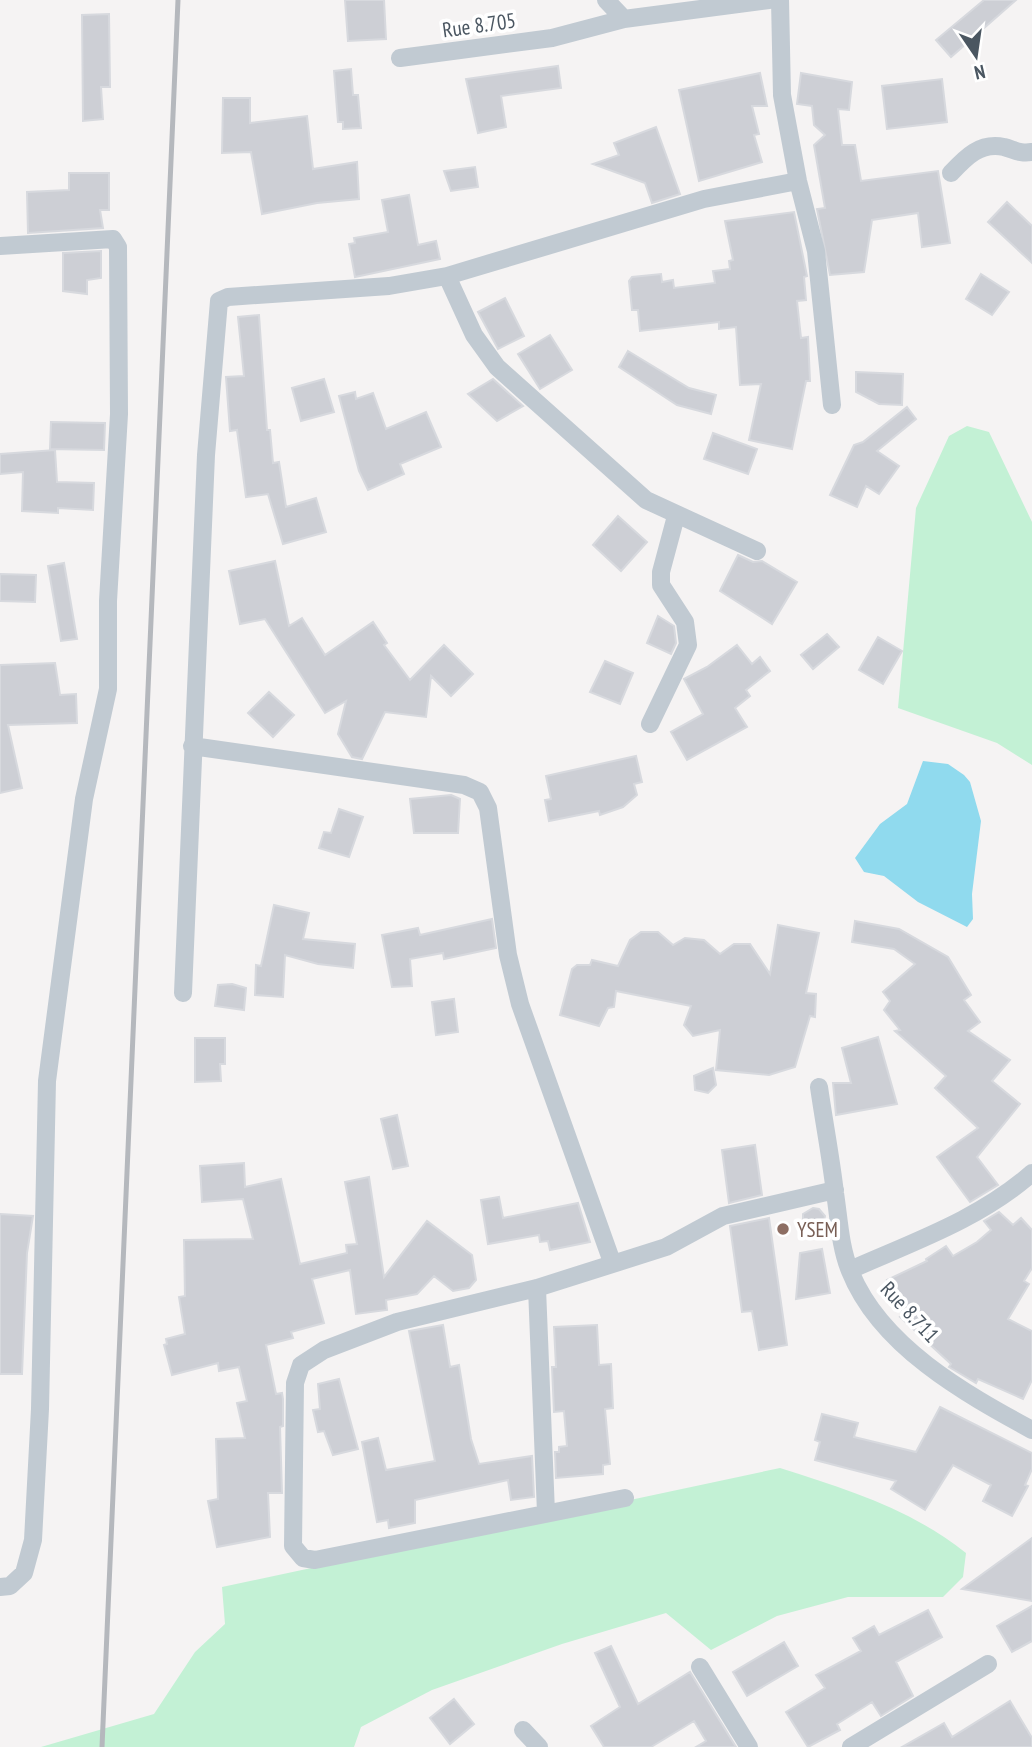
<svg xmlns="http://www.w3.org/2000/svg" width="1032" height="1747" viewBox="0 0 1032 1747" font-family="'PT Sans Narrow',sans-serif">
<rect width="100%" height="100%" fill="#f5f3f3"/>
<path fill="#c3f1d5" d="M967,426L989,432L1032,522V765L997,743L898,708L916,508L949,436Z
M780,1468C846,1489 911,1509 966,1553L963,1577L943,1597H848L777,1616L711,1650L666,1613L562,1644L432,1690L361,1727L354,1747H41L154,1714L195,1652L225,1624L222,1587Z"/>
<path fill="#90daee" d="M923,761L948,764L964,775L970,782L981,821L972,894L973,919L967,927L918,902L884,876L864,872L855,858L880,824L907,804Z"/>
<path fill="#cdcfd5" stroke="#d7d9de" stroke-width="2" d="M345,0H384L386,39L348,41Z
M984,0H1016L951,57L936,40Z
M109,14L110,87H101L103,119L83,121L82,15Z
M558,66L561,88L501,96L506,127L478,133L466,79Z
M351,69L353,95H358L361,128L343,129V122H338L334,71Z
M760,73L767,106H752L759,134L754,135L762,162L699,181L679,90Z
M801,73L852,82L849,110L838,109L842,145H855L861,181L938,171L950,243L922,247L918,213L872,220L864,272L830,275L817,209L825,208L814,145L825,135L814,125L812,106L797,104Z
M942,79L947,122L887,129L882,86Z
M223,98H250V123L307,116L313,169L357,162L359,199L317,203L262,214L251,152L222,153Z
M656,127L680,194L652,203L645,183L593,164L619,155L614,143Z
M475,167L478,187L451,191L444,171Z
M69,173H109V210H100L103,228L28,233L27,192L69,190Z
M409,195L418,245L436,241L440,259L355,277L349,244L355,243L354,238L388,232L382,200Z
M1007,202L1032,226V263L988,222Z
M794,212L807,276L804,277L806,300L797,301L801,338L808,337L810,381H806L792,449L749,440L761,384L740,385L736,327L719,329V322L640,331L638,310H632L629,281L632,277L661,274L662,282L673,280L674,288L715,283L713,271L730,269L729,261L733,260L725,221Z
M101,251V278L87,280V294L63,291V253Z
M981,274L1009,292L992,315L966,299Z
M505,298L524,336L498,349L478,312Z
M259,315L267,430H270L273,463L279,462L286,507L316,498L326,532L283,544L268,494L246,497L237,430L230,431L226,377L244,376L238,317Z
M550,335L572,370L540,389L518,354Z
M628,351L689,388L716,395L711,414L677,405L619,367Z
M856,372L903,374L902,405L879,404L856,392Z
M324,379L334,412L301,421L292,388Z
M493,379L523,406L497,421L468,394Z
M355,392L356,399L373,393L386,429L426,412L441,447L400,464L404,474L368,490L359,471L339,396Z
M907,407L916,419L877,451L899,466L879,494L866,486L857,507L830,495L854,445L863,442Z
M51,422L105,423L104,450L50,449Z
M713,433L757,449L748,474L704,459Z
M55,450L57,482L94,483L93,510L58,508V513L22,511L23,472L0,474V454Z
M618,516L647,542L621,571L593,545Z
M738,555L753,562L762,561L797,582L772,624L720,591Z
M275,561L289,626L302,618L325,655L373,622L387,643L384,645L410,680L444,645L473,674L451,696L431,676L426,717L385,712L362,759L352,757L338,734L346,701L325,713L265,619L240,624L229,571Z
M64,563L77,639L61,641L48,566Z
M0,574L36,575L35,602L0,601Z
M658,616L674,626L676,643L671,654L647,643Z
M827,634L839,647L813,669L801,655Z
M878,637L902,651L883,684L859,670Z
M737,645L752,664L760,657L770,671L746,690L750,696L735,708L747,727L687,760L671,732L703,714L684,679L707,667Z
M605,661L633,673L620,704L590,692Z
M55,663L60,695L76,694L77,723L8,725L22,788L0,793V665Z
M269,692L294,715L273,737L248,713Z
M636,756L642,782L634,784L637,795L623,807L600,815L599,811L549,821L545,800L551,799L546,776Z
M451,795L460,799L458,833H414L410,799Z
M339,809L363,817L349,857L319,848L324,832L331,833Z
M274,905L309,913L303,939L355,944L353,968L318,964L285,955L283,997L255,995L256,965L261,966Z
M492,919L496,948L444,959L443,953L410,959L412,986L392,987L382,935L418,928L420,935Z
M855,921L899,929L948,957L971,995L964,1000L980,1022L968,1031L1010,1060L992,1081L1020,1104L977,1157L998,1185L970,1202L937,1157L978,1128L935,1088L946,1076L895,1031L900,1030L884,1010L890,1001L883,992L915,964L894,949L852,942Z
M778,925L819,933L806,993L816,994L815,1017L810,1016L795,1067L769,1075L716,1070L720,1030L693,1036L684,1025L691,1006L616,991L614,1007L608,1008L599,1026L560,1015L572,969L577,965H590L592,960L618,966L630,940L641,932H658L673,945L685,938L704,940L720,954L734,944H750L770,974Z
M232,984L246,988L244,1010L215,1006L218,985Z
M454,999L458,1032L436,1035L432,1002Z
M878,1037L897,1104L836,1115L833,1083H851L842,1048Z
M195,1038H225V1064H220L221,1081L195,1082Z
M713,1068L716,1085L708,1093L695,1090L694,1076Z
M397,1115L408,1166L393,1169L381,1119Z
M755,1145L762,1195L729,1203L722,1150Z
M244,1163L245,1187L281,1179L300,1264L347,1253L346,1245L357,1244L345,1182L369,1177L384,1277L427,1221L472,1255L476,1280L469,1288L453,1291L434,1276L417,1294L386,1300L387,1310L356,1314L350,1270L312,1279L324,1323L291,1332L293,1338L266,1345L276,1394L282,1393L283,1399V1426L280,1427L282,1493H268L270,1537L217,1547L208,1501L218,1499L216,1439L245,1438L237,1403L247,1401L239,1367L219,1371L218,1363L172,1375L164,1345L167,1344L166,1339L185,1334L179,1297L185,1296L184,1240L253,1239L243,1199L202,1202L200,1166Z
M499,1197L503,1218L578,1203L590,1242L550,1250L548,1241L540,1242L539,1235L488,1244L481,1200Z
M813,1208L819,1209L825,1216L823,1225L811,1234L803,1223V1214Z
M999,1212L1013,1225L1021,1218L1032,1230V1268L1024,1281L1029,1284L1008,1319L1032,1331V1380L1023,1399L978,1379L976,1383L949,1367L951,1364L900,1317L903,1315L887,1280L927,1261L926,1259L946,1246L953,1256L977,1242L991,1230L984,1221Z
M0,1214L33,1216L27,1253L22,1374H0Z
M769,1218L787,1345L759,1350L752,1311L742,1312L730,1226Z
M822,1249L830,1293L796,1299L800,1253Z
M443,1325L450,1367L459,1365L471,1439L479,1464L532,1456L534,1497L511,1500L508,1480L415,1500V1523L389,1528L388,1520L377,1522L362,1442L378,1438L386,1470L435,1461L409,1331Z
M597,1325L599,1365L611,1364L613,1408L605,1409L610,1464L603,1465V1474L556,1478L555,1452H559V1447L567,1446L564,1411L554,1412L552,1367H556L554,1327Z
M339,1379L358,1449L333,1455L324,1431L318,1432L313,1410L320,1409L318,1384Z
M940,1407L1032,1453V1469L1025,1485L1028,1486L1012,1516L983,1501L991,1485L953,1465L925,1510L891,1489L896,1481L815,1460L820,1442L815,1440L822,1414L858,1423L854,1437L916,1452Z
M1032,1538V1601L962,1589L1010,1554Z
M1032,1606V1641L1012,1652L997,1626Z
M928,1610L942,1637L896,1662L913,1696L881,1716L872,1702L837,1724L840,1730L808,1747L786,1712L825,1688L816,1675L861,1651L853,1638L874,1626L879,1635Z
M784,1642L798,1666L747,1696L733,1672Z
M611,1646L638,1704L690,1672L736,1747H696L706,1741L694,1721L651,1747H604L591,1726L620,1707L595,1653Z
M454,1699L474,1724L450,1744L430,1718Z
M1010,1701L1032,1738V1747H902L944,1723L952,1737Z"/>
<g fill="none" stroke-linecap="round" stroke-linejoin="round">
<path stroke="#c1cad2" stroke-width="18" d="M606,0L624,19
M780,0L782,95L798,181L816,251L832,405
M400,58L552,38L624,19L769,0
M951,173C966,157 980,142 1004,147C1015,150 1020,154 1032,152
M0,246L113,239L118,247L119,414L108,601V689L84,799L47,1081L40,1409L33,1540L24,1573L10,1586L0,1587
M447,276L474,335L497,367L646,500L757,551
M650,724L688,645L685,622L661,585V572L676,516
M192,746L464,785L480,792L488,808L508,955L520,1004L612,1262
M183,993L206,455L219,301L228,297L389,286L447,276L704,199L798,181
M819,1087C824,1122 831,1158 835,1193C839,1219 840,1247 850,1271C880,1346 964,1393 1032,1430
M850,1270C913,1242 980,1219 1032,1173
M537,1288L546,1513
M625,1498L315,1560L303,1558L293,1546L295,1383L301,1365L324,1350L397,1322L537,1288L666,1247L723,1216L835,1190
M700,1667L749,1747
M523,1730L539,1747
M851,1747L988,1664"/>
<path stroke="#b5b8bd" stroke-width="5" d="M102,1747L178,0"/>
</g>
<circle fill="#8d6e63" stroke="#fff" stroke-width="2.5" cx="783" cy="1229" r="7"/>
<g text-anchor="middle" dominant-baseline="central" stroke-width="7" stroke-linejoin="round" paint-order="stroke">
<g font-size="21" fill="#4a5661" stroke="#fff">
<text transform="translate(479 25) rotate(-8)">Rue 8.705</text>
<text transform="translate(910 1312) rotate(47)">Rue 8.711</text>
</g>
<g font-size="21" fill="#785e54" stroke="#fff" text-anchor="start">
<text x="797" y="1229">YSEM</text>
</g>
</g>
<g transform="translate(976 56) rotate(167)" stroke="#ffffff" stroke-width="5" paint-order="stroke">
<path d="M0-5L12 26L0 18L-12 26Z" fill="#4a5661"/>
<text y="-10" font-size="19" font-weight="bold" text-anchor="middle" fill="#4a5661">N</text>
</g>
</svg>
